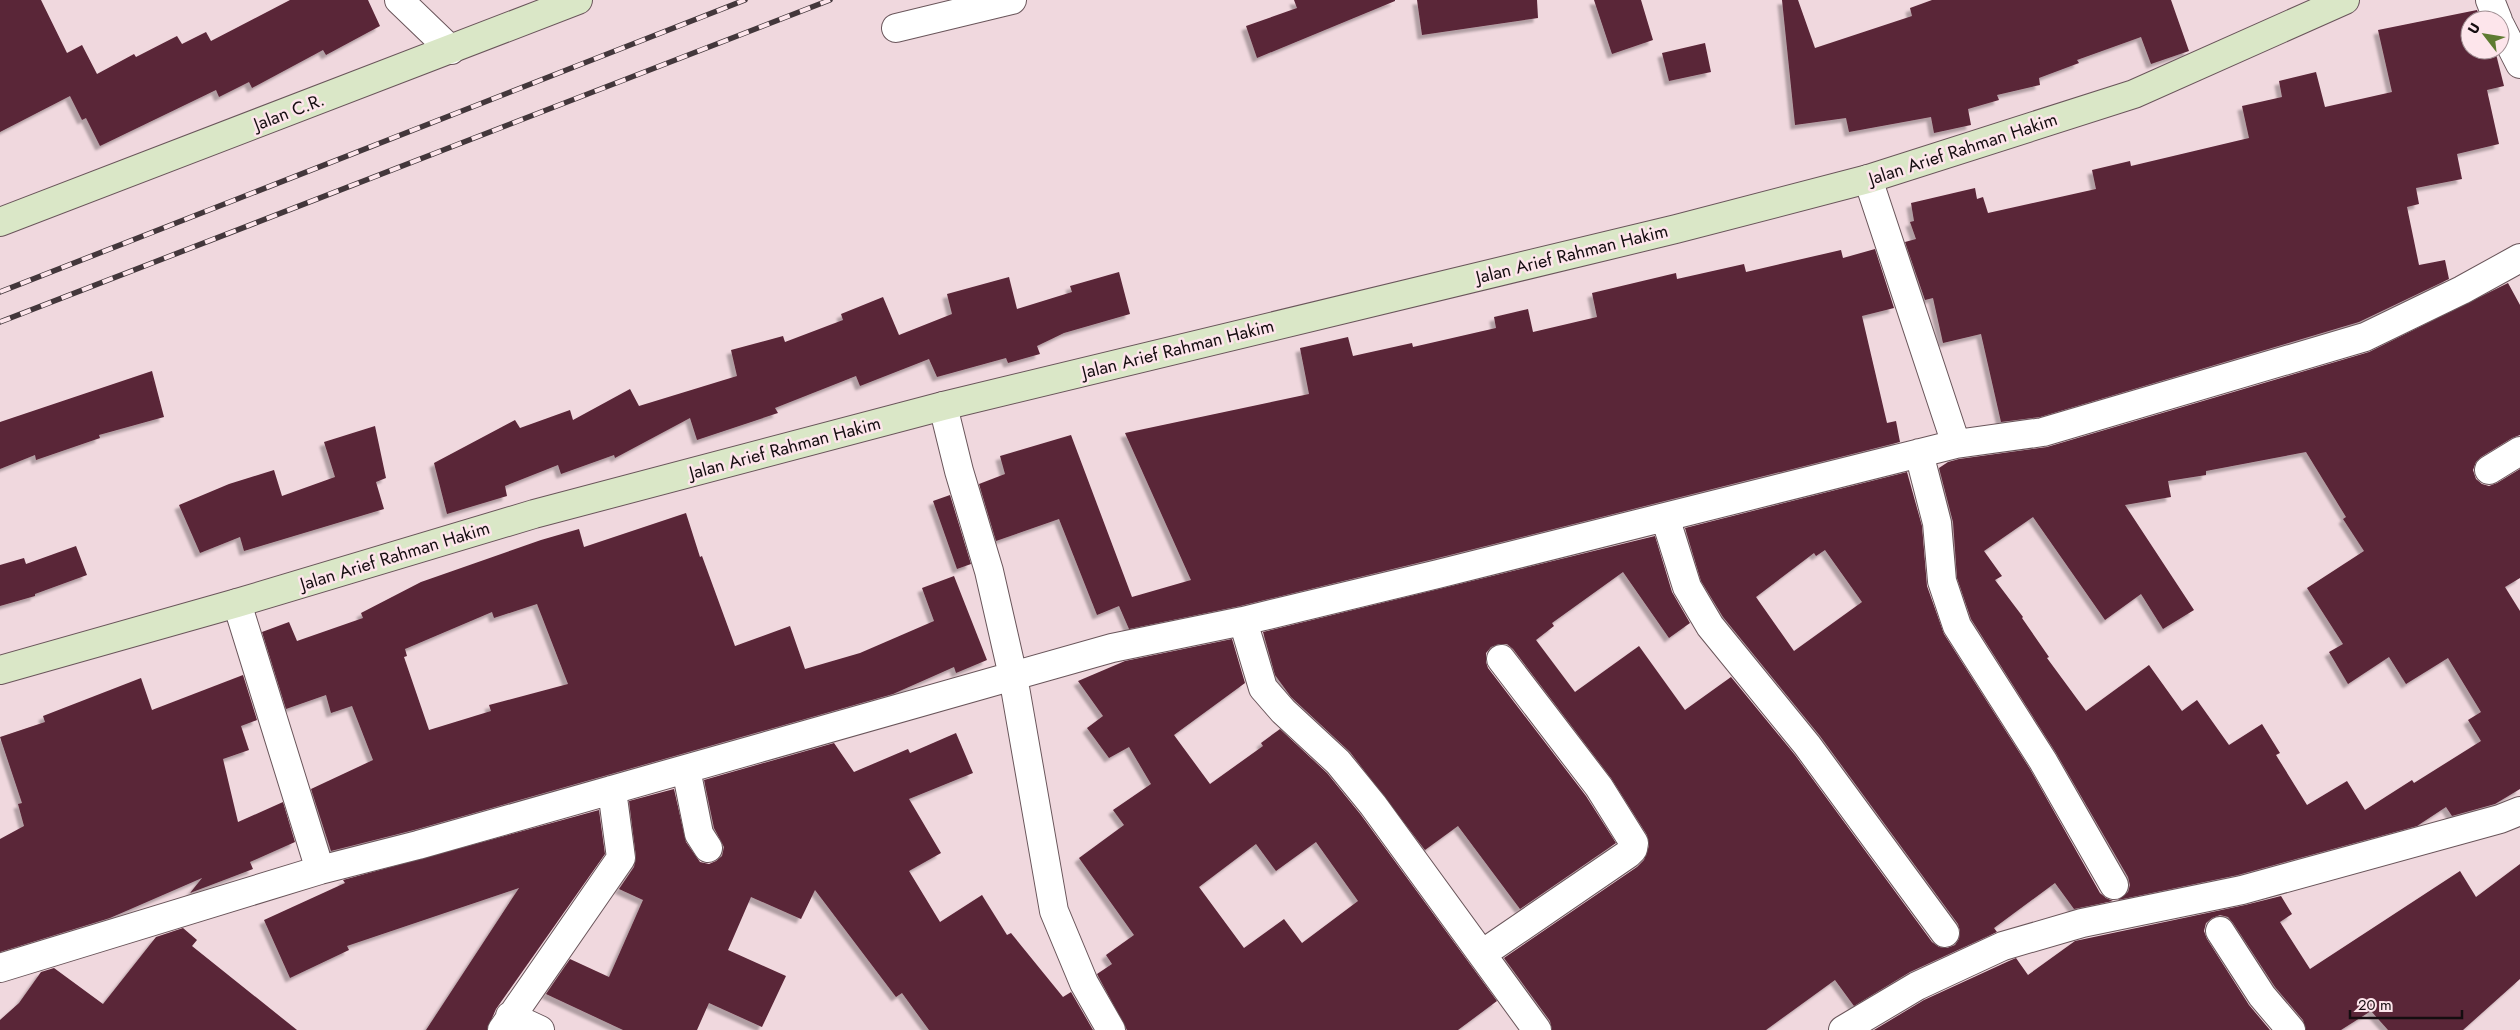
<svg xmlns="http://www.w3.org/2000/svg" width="2520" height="1030" viewBox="0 0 2520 1030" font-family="Jost,sans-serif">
<defs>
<filter id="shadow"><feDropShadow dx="-4.5" dy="4.5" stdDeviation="1" flood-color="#0004"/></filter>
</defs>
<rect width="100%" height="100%" fill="#f0d8de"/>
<path fill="#5a2537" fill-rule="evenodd" filter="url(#shadow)" d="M0,0H41L67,53L82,45L97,74L134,54L136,57L177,36L182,44L206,32L211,41L290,0H368L380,26L326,55L323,50L252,88L249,82L219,97L216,90L100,146L86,118L82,120L70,96L0,132Z
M1294,0H1395V1L1257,58L1246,26L1297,8Z
M1417,0H1537L1538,18L1422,35Z
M1594,0H1641L1653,40L1612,54Z
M1782,0H1798L1815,48L1912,16L1910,8L1932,0H2171L2189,51L2151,64L2141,37L2077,60L2079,63L2039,78L2040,85L1997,95L1999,100L1968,109L1971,125L1934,133L1931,117L1849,132L1846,118L1795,125Z
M2477,10L2481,20H2470V50H2495L2504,86L2487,90L2499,144L2457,154L2462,179L2416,188L2419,204L2407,207L2419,265L2445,260L2449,279L2359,322L2040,417L2001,422L1981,334L1943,343L1933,298L1925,300L1905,242L1916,239L1910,222L1914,221L1911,203L1975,188L1977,199L1983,197L1988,213L2096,189L2092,170L2130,161L2131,166L2249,138L2242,106L2282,97L2279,81L2316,72L2325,107L2392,92L2378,30Z
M1705,43L1711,72L1669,81L1662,53Z
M1875,249L1894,308L1862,316L1887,423L1896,421L1900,442L1434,559L1240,606L1129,629L1119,606L1097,615L1059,519L996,541L979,484L1005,474L1000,456L1071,435L1132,597L1191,580L1125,433L1309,394L1300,348L1348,337L1353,356L1412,343L1413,347L1496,328L1494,317L1528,309L1533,332L1597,317L1592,293L1676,273L1677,279L1744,264L1746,272L1841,250L1843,258Z
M1119,272L1130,314L1064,333L1037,346L1040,354L1008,363L1006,358L937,377L929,359L860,386L856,376L775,408L778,413L697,440L690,418L615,458L614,455L561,474L558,465L505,486L507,496L447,514L434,463L515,420L520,428L570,410L573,420L630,389L639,406L737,376L731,350L783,336L785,342L843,320L841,314L883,297L899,335L952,314L947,294L1009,277L1017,309L1072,292L1070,286Z
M2508,283L2520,305V435L2512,438L2481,457L2476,462L2473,470L2476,479L2482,484L2489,486L2497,483L2520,469V578L2505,587L2520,611V789L2495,804L2452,816L2446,807L2417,826L2238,875L2118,900L2128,892L2130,885L2128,877L2056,753L1971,619L1957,578L1953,522L1939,468L1948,462L1959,459L2047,447L2369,352ZM2306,452L2346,517L2343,519L2364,551L2307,588L2343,644L2329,652L2348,684L2389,657L2406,684L2448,658L2481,712L2468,720L2481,741L2414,783L2412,780L2365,810L2347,781L2307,805L2276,755L2280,753L2262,724L2229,745L2197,700L2182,711L2149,665L2086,711L2047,658L2049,657L2022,618L2023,617L1995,580L2002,576L1984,551L2033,517L2105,620L2141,594L2163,629L2194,610L2125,505L2171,497L2168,481L2206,475V471Z
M152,371L164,417L99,435L100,438L36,460L35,455L0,469V422Z
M375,426L386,478L376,482L384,509L244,551L240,537L200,553L179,505L229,484L274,470L282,496L335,477L324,442Z
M1907,472L1922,526L1927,586L1944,634L2030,769L2100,893L2106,898L2113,901L2074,909L2055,883L1994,928L1997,932L1910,972L1854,1006L1835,980L1766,1030H1552L1550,1021L1504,958L1637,867L1644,860L1649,846L1647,835L1611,778L1513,649L1507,644H1499L1491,647L1486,653V662L1488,668L1586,796L1616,843L1520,909L1458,826L1425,850L1350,752L1291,697L1275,675L1263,632L1655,536L1672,592L1690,623L1669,638L1623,572L1552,623L1554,626L1536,640L1575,692L1639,646L1685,710L1731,677L1795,755L1932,942L1939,947L1947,948L1955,945L1959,939L1960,931L1958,924L1820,736L1723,617L1701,581L1685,528ZM1825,550L1862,602L1794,651L1756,597L1814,553L1816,556Z
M950,495L971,564L957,569L933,501Z
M686,513L700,557L702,556L735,646L790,626L805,669L860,653L934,621L922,588L954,576L987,660L956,673L954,667L893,694L414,830L331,851L311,789L373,760L352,706L331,713L326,695L286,709L262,632L289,622L297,641L363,618L361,613L421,582L541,540L579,529L584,547ZM537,604L568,684L489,705L491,711L429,730L404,657L407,656L405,649L492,612L494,618Z
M76,546L87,575L35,594V596L0,606V565L24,558L26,564Z
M1232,639L1245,683L1174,735L1210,784L1263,746L1261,743L1280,729L1327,773L1361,815L1497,1001L1458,1030H1127L1097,974L1112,964L1106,955L1134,935L1079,858L1124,825L1113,810L1151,784L1129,747L1109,758L1087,728L1103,716L1078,681L1125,661ZM1316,842L1358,901L1302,943L1284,919L1244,948L1199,887L1256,844L1276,871Z
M243,675L257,720L241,726L249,750L223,759L238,822L283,802L295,842L250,862L253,869L190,893L202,878L110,918L0,952V839L24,826L18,804L22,803L0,737L45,722L43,716L141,678L152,710Z
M956,733L973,773L909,799L941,853L909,871L940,922L982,895L1007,935L1011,933L1063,997L1071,992L1093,1030H929L902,993L896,997L815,890L801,919L751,897L728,950L786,976L762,1027L709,1003L697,1030H623L546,994L570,959L609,977L643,900L619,889L634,867L636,857L629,801L674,789L686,842L700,862L709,864L716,861L722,856L724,847L714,828L704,780L834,743L854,772L908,749L910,753Z
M599,810L605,854L496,1009L487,1030H426L519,888L347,946L349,950L290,978L264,920L345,883L343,880Z
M2520,864V979L2463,1030H2388L2371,1011L2341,1030H2306L2303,1020L2275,987L2233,923L2228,917L2220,915L2212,918L2206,923L2204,931L2207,939L2249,1005L2270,1030H1874L1924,1000L2009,961L2016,958L2028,975L2075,941L2245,905L2281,896L2292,914L2280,922L2310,969L2460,871L2476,897Z
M183,928L197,940L192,946L297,1030H0V1020L19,1003L41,972L54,968L103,1004L156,937Z"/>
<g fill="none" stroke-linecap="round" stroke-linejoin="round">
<defs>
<path id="street" d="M399,0L451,50
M2490,0L2498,20
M2500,25L2520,64
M896,28L1012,0
M1868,179L1956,444
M943,406L959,471L989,571L1013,676L1112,648L1243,621L1438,574L1956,444L2043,432L2365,337L2462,290L2520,258
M1919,453L1937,523L1942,581L1957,626L2043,761L2114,885
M2489,470L2520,451
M1665,517L1687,587L1710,626L1807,745L1945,933
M237,603L320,870
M1243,621L1263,688L1283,711L1338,762L1373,805L1537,1030
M686,769L699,834L708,848
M2220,931L2262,996L2291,1030
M1482,954L1628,854L1633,849L1634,843L1599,787L1501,659
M0,968L320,870L418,845L1013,676L1054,911L1084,983L1111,1030
M510,1016L540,1030
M502,1030L621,858L612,790
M1843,1030L1917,986L2003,946L2082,923L2242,890L2500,819L2520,811"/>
<path id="secondary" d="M0,222L578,0
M0,670L237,603L534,514L943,406L1676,229L1868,179L2134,94L2345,0"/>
</defs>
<use href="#street" stroke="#69555a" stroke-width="30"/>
<use href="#secondary" stroke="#69555a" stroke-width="30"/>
<use href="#street" stroke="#fff" stroke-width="28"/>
<use href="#secondary" stroke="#dae7c7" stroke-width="28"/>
<defs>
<path id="rail" d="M0,292L745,0
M0,322L830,0"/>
</defs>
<use href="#rail" stroke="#43373b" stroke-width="5.5"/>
<use href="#rail" stroke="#fde5eb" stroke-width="4" stroke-dasharray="11" stroke-linecap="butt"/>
</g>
<g text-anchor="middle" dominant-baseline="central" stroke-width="5" stroke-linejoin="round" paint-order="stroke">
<g font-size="18" fill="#150d10" stroke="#fde5eb">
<text transform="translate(289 112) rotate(-21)">Jalan C.R.</text>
<text transform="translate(1963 149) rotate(-18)">Jalan Arief Rahman Hakim</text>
<text transform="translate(1572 254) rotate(-14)">Jalan Arief Rahman Hakim</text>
<text transform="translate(1178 349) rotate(-14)">Jalan Arief Rahman Hakim</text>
<text transform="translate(785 448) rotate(-15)">Jalan Arief Rahman Hakim</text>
<text transform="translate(395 556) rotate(-17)">Jalan Arief Rahman Hakim</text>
</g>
</g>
<g transform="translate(2485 35) rotate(301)"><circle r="24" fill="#fde5eb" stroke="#a08f93"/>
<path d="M0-4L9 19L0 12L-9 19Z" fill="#5e7b31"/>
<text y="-8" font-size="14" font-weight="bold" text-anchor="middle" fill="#150d10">U</text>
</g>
<path d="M2350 1010v8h112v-8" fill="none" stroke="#150d10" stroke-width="2.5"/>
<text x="2358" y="1010" font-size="15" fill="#150d10" stroke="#fde5eb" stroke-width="4" paint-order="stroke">20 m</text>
</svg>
